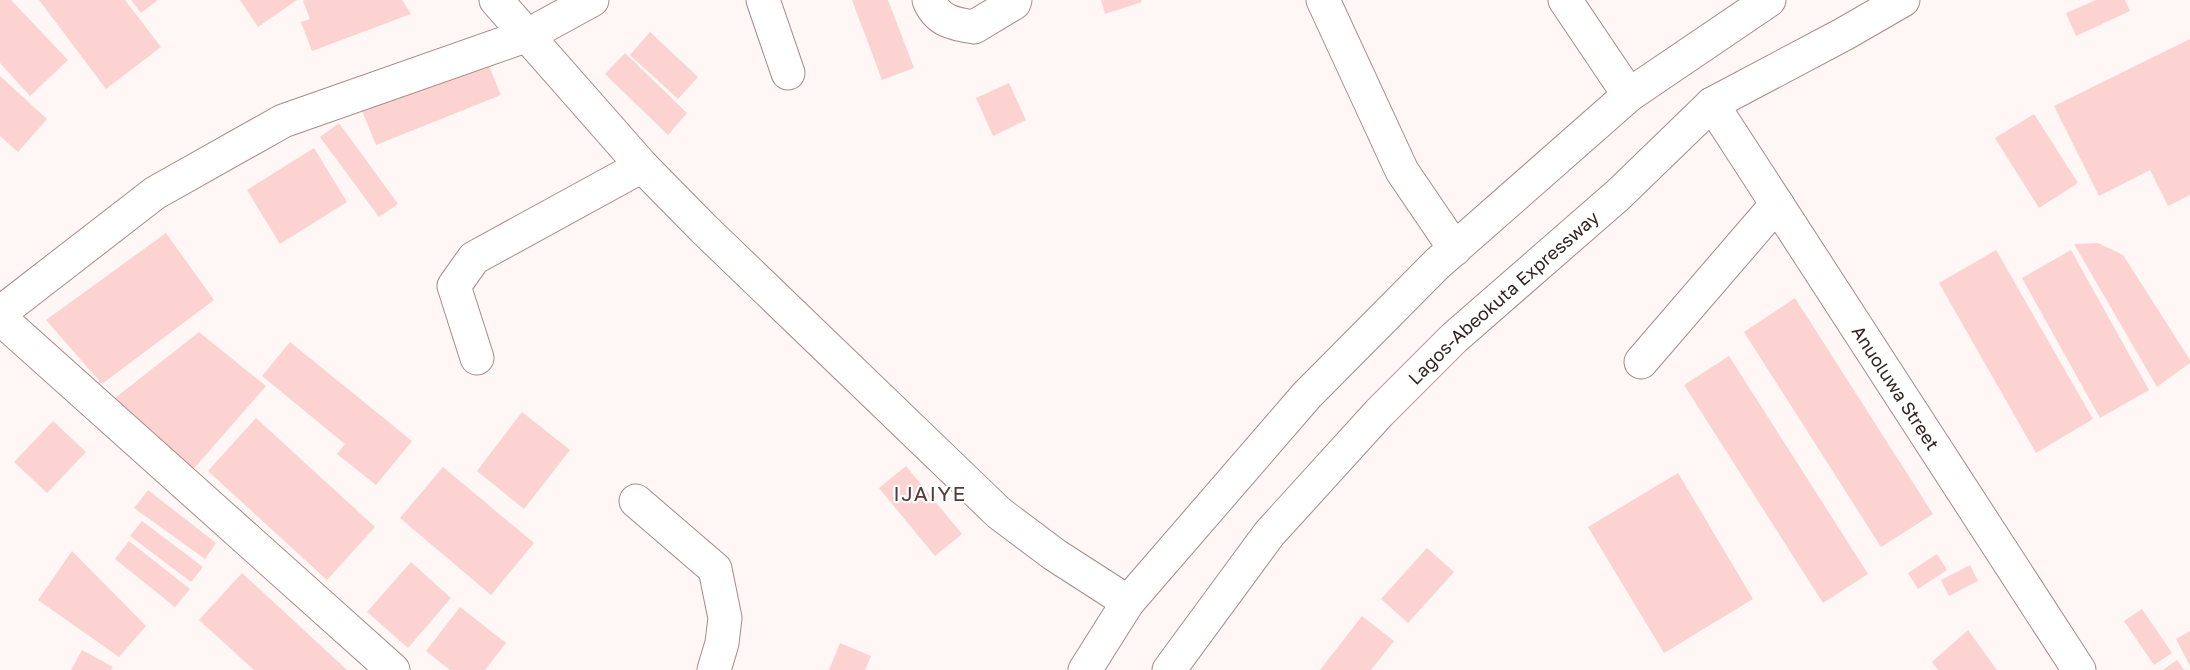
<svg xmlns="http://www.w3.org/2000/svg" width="2190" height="670" viewBox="0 0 2190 670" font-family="'Golos Text',sans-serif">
<rect width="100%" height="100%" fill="#fef7f6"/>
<path fill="#fcd3d1" d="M0,0H11L68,60L30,96L0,63Z
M39,0H125L161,47L106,89Z
M131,0H158L141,13Z
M240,0H297L258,27Z
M305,0H402L411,14L312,51L301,22L310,19L303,1Z
M852,0H888L914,68L882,80Z
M1101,0H1141L1142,2L1105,14Z
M2096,0H2125L2130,11L2076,36L2066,13Z
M650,32L698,77L678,99L630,55Z
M2190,39V195L2168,206L2150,170L2099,196L2054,106Z
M625,53L687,113L668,135L605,74Z
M487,61L501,95L376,145L362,111Z
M0,76L47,119L18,152L0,136Z
M1009,83L1026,120L993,136L976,98Z
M2034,114L2078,183L2039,208L1995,138Z
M339,123L398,204L379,217L320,137Z
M314,148L347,202L280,244L247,190Z
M166,233L214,300L102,384L46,320Z
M2098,243L2123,255L2190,360V363L2157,387L2074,244Z
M1996,250L2093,419L2036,453L1939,283Z
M2071,250L2149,390L2100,418L2022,278Z
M1795,298L1933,514L1881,547L1744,332Z
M199,332L266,386L190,473L110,402Z
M290,342L412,441L376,485L337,454L345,444L262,376Z
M1729,356L1868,574L1823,603L1684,385Z
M522,412L570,450L524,509L477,471Z
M256,418L375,527L327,580L208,471Z
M53,421L86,452L47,493L14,462Z
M906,466L962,534L935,556L879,488Z
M443,467L534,543L491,595L400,518Z
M1678,473L1753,599L1664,653L1588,527Z
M148,490L216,543L205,559L134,508Z
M142,521L203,567L191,582L130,536Z
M129,541L190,589L175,607L115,559Z
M1427,548L1454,572L1408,623L1381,599Z
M72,551L146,626L119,657L38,600Z
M1937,554L1947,570L1918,589L1908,573Z
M411,562L451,598L408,648L367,612Z
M1970,565L1978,581L1949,596L1941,580Z
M242,573L347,670H254L199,620Z
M460,607L506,643L485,670H450L426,651Z
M2142,609L2172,653L2154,665L2124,621Z
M1362,616L1394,641L1371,670H1320Z
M1968,630L1997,670H1938L1932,662Z
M2190,631V666L2176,639Z
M840,643L871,656L865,670H829Z
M82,650L113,667L111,670H71Z
M2177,660L2184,670H2163Z"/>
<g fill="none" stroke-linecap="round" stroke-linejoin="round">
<defs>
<g id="minor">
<path d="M496,0L642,166L704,229L999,513L1055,555L1128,602"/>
<path d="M763,0L788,73"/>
<path d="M929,0C937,21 954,24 974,27L1014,3L1015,0"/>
<path d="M1323,0L1402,171L1455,249"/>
<path d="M1565,0L1629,95"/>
<path id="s1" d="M1712,104L2079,670"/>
<path d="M0,313L155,193L283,121L528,35L592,0"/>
<path d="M0,318L393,670"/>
<path d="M477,358L454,286L474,258L642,166"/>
<path d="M1641,362L1777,204"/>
<path d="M636,501L715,569L725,618L722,643L714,670"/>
</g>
<g id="highway">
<path d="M1085,670L1128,602L1307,395L1437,264L1629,95L1769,0"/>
<path id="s2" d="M1169,670L1269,534L1379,413L1454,338L1618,195L1712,104L1844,34L1903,0"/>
</g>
</defs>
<use href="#minor" stroke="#a98a88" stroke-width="35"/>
<use href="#highway" stroke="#a98a88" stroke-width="35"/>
<use href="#minor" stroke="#fff" stroke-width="33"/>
<use href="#highway" stroke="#fff" stroke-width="33"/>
</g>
<g text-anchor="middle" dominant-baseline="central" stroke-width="4.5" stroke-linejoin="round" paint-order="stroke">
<g font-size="18" fill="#312423" stroke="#fff">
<text stroke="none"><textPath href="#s2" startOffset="502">Lagos-Abeokuta Expressway</textPath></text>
<text stroke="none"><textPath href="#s1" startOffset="338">Anuoluwa Street</textPath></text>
</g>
<g font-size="21" letter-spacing="1.5" fill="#553a39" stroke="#fff">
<text x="930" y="493">IJAIYE</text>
</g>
</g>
</svg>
